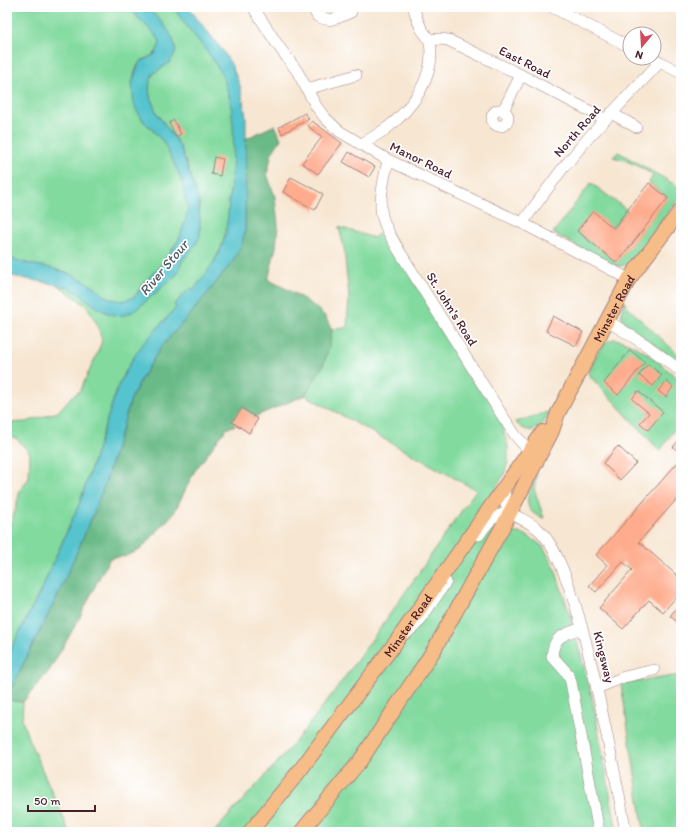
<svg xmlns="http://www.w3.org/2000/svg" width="688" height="839" viewBox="0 0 688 839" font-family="Itim,sans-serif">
<rect width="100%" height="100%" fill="#fff"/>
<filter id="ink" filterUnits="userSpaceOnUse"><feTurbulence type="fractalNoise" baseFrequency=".025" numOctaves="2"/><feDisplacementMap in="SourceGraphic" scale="8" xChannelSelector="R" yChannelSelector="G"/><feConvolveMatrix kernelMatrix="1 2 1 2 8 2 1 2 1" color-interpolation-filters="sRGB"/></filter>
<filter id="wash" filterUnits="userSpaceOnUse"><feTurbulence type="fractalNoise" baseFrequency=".012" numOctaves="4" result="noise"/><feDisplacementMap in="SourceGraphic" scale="16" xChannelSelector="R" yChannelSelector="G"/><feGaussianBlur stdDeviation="0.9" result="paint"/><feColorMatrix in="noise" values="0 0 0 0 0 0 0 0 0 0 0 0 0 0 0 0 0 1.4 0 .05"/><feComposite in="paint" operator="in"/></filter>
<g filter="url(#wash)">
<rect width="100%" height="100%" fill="#f7e6d1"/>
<path fill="#82da9f" stroke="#667c65" d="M7,7H128L159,39L160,44C159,47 157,52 154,54C151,57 145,58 141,61C136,65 133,78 133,83C133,97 135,112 145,123C151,129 158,135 164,142C170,150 173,160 177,169C181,179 188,200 188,210C188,230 171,251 160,266C155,271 150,276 145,281C138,290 138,298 124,301C107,303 96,287 82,280C59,268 31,266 7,257Z
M147,7H173C188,30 209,48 221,73C239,110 234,154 230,193C228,212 228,233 220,250C213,265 203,278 193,290L190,288L174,305L176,308L159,326L132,360L118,386L80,502L42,588L7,657V532L15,511L20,490L29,478L30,453L17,439L7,435V423L26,422L58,412L70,398L80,391L97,354L102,341L98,326L87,306L55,283C66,286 74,288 82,296L138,308L178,273L181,263L196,244L199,213V204L190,174L180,146L156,112L150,97L149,88L150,81L153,74L170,62L173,39L164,25Z
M618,152L681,188V196L631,261C625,266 620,267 612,265L553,233L591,183L627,210L613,228L593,212L577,231L617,262L668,198L649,183L653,175C640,167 628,160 613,157Z
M386,226L509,426L503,430L508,446V462L504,475L497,486L468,550H470L478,539L494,523L496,524L487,557L494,558L504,538L508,534L512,532L524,534L537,542L543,547L554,566L571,619L592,697L617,832H214C242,800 272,770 299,737C362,658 418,573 476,490L305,395C320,370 328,358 332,329L347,328L349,297L344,248L339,227L374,238Z
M624,301L628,308L681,357V365L625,323C620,316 621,309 624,301Z
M614,339C640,343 661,365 681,381V419L660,451L588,374C594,361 599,342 614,339Z
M551,411C541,427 532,439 515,422Z
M537,474L534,489L544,518C518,511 529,491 537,474Z
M681,675V832H644L621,684Z
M7,700L23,702L22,720L28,738L64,819L69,832H7Z"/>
<path fill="#69ba86" stroke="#5a6c58" d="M275,125L281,139L272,153L267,174L275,197L278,225L276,247L268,280C285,287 311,302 324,315C327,319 329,324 332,329L329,347L323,366L305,395L226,429L194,472L174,513L141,549L126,556L110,558L97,582L79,619L49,671L23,702L7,700V696L58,595L93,515L105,483L131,399L140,381L161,347L193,311L233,261L245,231V139Z"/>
<path fill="#57c4ce" stroke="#50727c" d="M128,7H147L164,25L169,32L173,39L176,50L174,55L170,62L153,74L150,81L149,88L150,97L156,112L180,146L196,192L199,204L200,225V236L196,244L181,263L178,273L138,308C110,330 92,298 68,287L7,275V257L25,263L51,268L73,275L93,286L105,296L111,299L123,301L134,297L139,292L142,285L159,267L175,246L180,237L188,211L181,178L164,143L152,129L145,123L137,111L134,104L132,83L139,63L155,54L160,44L159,39Z
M173,7H188L223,51L231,64L240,86L246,117L245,231L242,244L233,261L193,311L161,347L140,381L131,399L105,483L93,515L58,595L7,696V657L42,588L80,502L118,386L132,360L142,345L176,308L174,305L190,288L193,290C203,278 214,265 220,250C228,233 228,212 230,193C234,155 238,109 221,73C208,49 188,30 173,7Z"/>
<g id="blocks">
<path fill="#feac8d" d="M305,113L309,119L282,134L279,127Z
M174,120L181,134L176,137L169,123Z
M312,121L342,143L318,174L302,163L322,137L308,126Z
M349,152L375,167L369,177L343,162Z
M214,157L223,159L220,176L211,174Z
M291,177L323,194L315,210L283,192Z
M649,183L668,198L617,263L577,231L593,211L613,228Z
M553,316L583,332L576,346L546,331Z
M630,350L645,362L618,395L604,383Z
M648,364L662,375L653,386L639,375Z
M666,381L673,387L666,397L658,391Z
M638,391L663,412L648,430L640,423L649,413L632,399Z
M242,408L258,419L249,433L232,422Z
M681,438V453L673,447Z
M618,446L636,463L620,480L603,463Z
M679,461L681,463V504L676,500L639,542L681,579V592L663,612L649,600L623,629L599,608L632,570L623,562L596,592L589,586L607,565L596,555Z
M681,603V625L670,616Z"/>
</g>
</g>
<g filter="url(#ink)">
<use href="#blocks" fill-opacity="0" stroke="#a0827e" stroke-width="1"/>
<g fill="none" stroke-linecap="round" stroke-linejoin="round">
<defs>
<path id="minor" d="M253,7L277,44L297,71L316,106L325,118L339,131L388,160L522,223L629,279
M313,7L317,16C331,23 337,18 351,12
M552,7L630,47
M430,40L440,39L448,40L521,75L605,119
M652,58L681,73
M307,89L356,75
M492 118a8 8 0 1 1 16 0a8 8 0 1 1-16 0Z
M503,111L521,75
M611,113L636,127
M361,145C369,139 379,134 387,128C412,109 436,76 430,43C429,38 425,34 422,30C418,22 415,16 414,7
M388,160C385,176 380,193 381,209C382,223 391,237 398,249L500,412L515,435L534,456
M522,223L563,168L590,136L660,62
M606,320L646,345L681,371
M505,487C501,519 521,514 539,530C548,538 554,550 559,561C573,592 582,626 590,659C604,717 615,774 626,832
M479,535C488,522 493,514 510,513
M582,628C565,634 554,635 552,656L568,674L571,682L599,832
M407,633L419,622L446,582
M597,688L624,677L654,670"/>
<g id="major">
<path id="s1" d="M250,832L301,769L396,642L543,432"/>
<path id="s2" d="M301,832L360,761L434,650L502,528L552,431L558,413L629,279L681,210"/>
</g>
</defs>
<use href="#minor" stroke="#a0827e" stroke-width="12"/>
<use href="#major" stroke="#a0827e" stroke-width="16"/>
<use href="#minor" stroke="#fff" stroke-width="11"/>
<use href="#major" stroke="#f7bd88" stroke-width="14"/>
</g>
</g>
<g text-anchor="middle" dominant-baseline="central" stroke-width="3.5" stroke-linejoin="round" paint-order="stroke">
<g font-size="13" fill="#4a1f2b" stroke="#fff">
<text transform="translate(525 62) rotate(27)">East Road</text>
<text transform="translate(577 131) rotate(-49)">North Road</text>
<text transform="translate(421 160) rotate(26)">Manor Road</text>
<text stroke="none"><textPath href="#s2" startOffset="612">Minster Road</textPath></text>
<text transform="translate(452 309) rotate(58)">St. John's Road</text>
<text stroke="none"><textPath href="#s1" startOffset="260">Minster Road</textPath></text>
<text transform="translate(604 657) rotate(76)">Kingsway</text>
</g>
<g font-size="14" font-style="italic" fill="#4f5964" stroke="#fff">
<text transform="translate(164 268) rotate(-50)">River Stour</text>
</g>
</g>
<rect width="688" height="839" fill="none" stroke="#fff" stroke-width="24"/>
<g transform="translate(642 46) rotate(198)"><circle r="19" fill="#ffffff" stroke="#b7a5aa"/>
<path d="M0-3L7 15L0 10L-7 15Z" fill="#d1495b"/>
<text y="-6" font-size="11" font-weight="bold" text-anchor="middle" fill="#4a1f2b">N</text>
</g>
<path d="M28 805v6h67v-6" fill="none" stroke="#4a1f2b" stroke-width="2"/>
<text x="34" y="805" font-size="12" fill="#4a1f2b" stroke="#ffffff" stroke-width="3" paint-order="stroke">50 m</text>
</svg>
